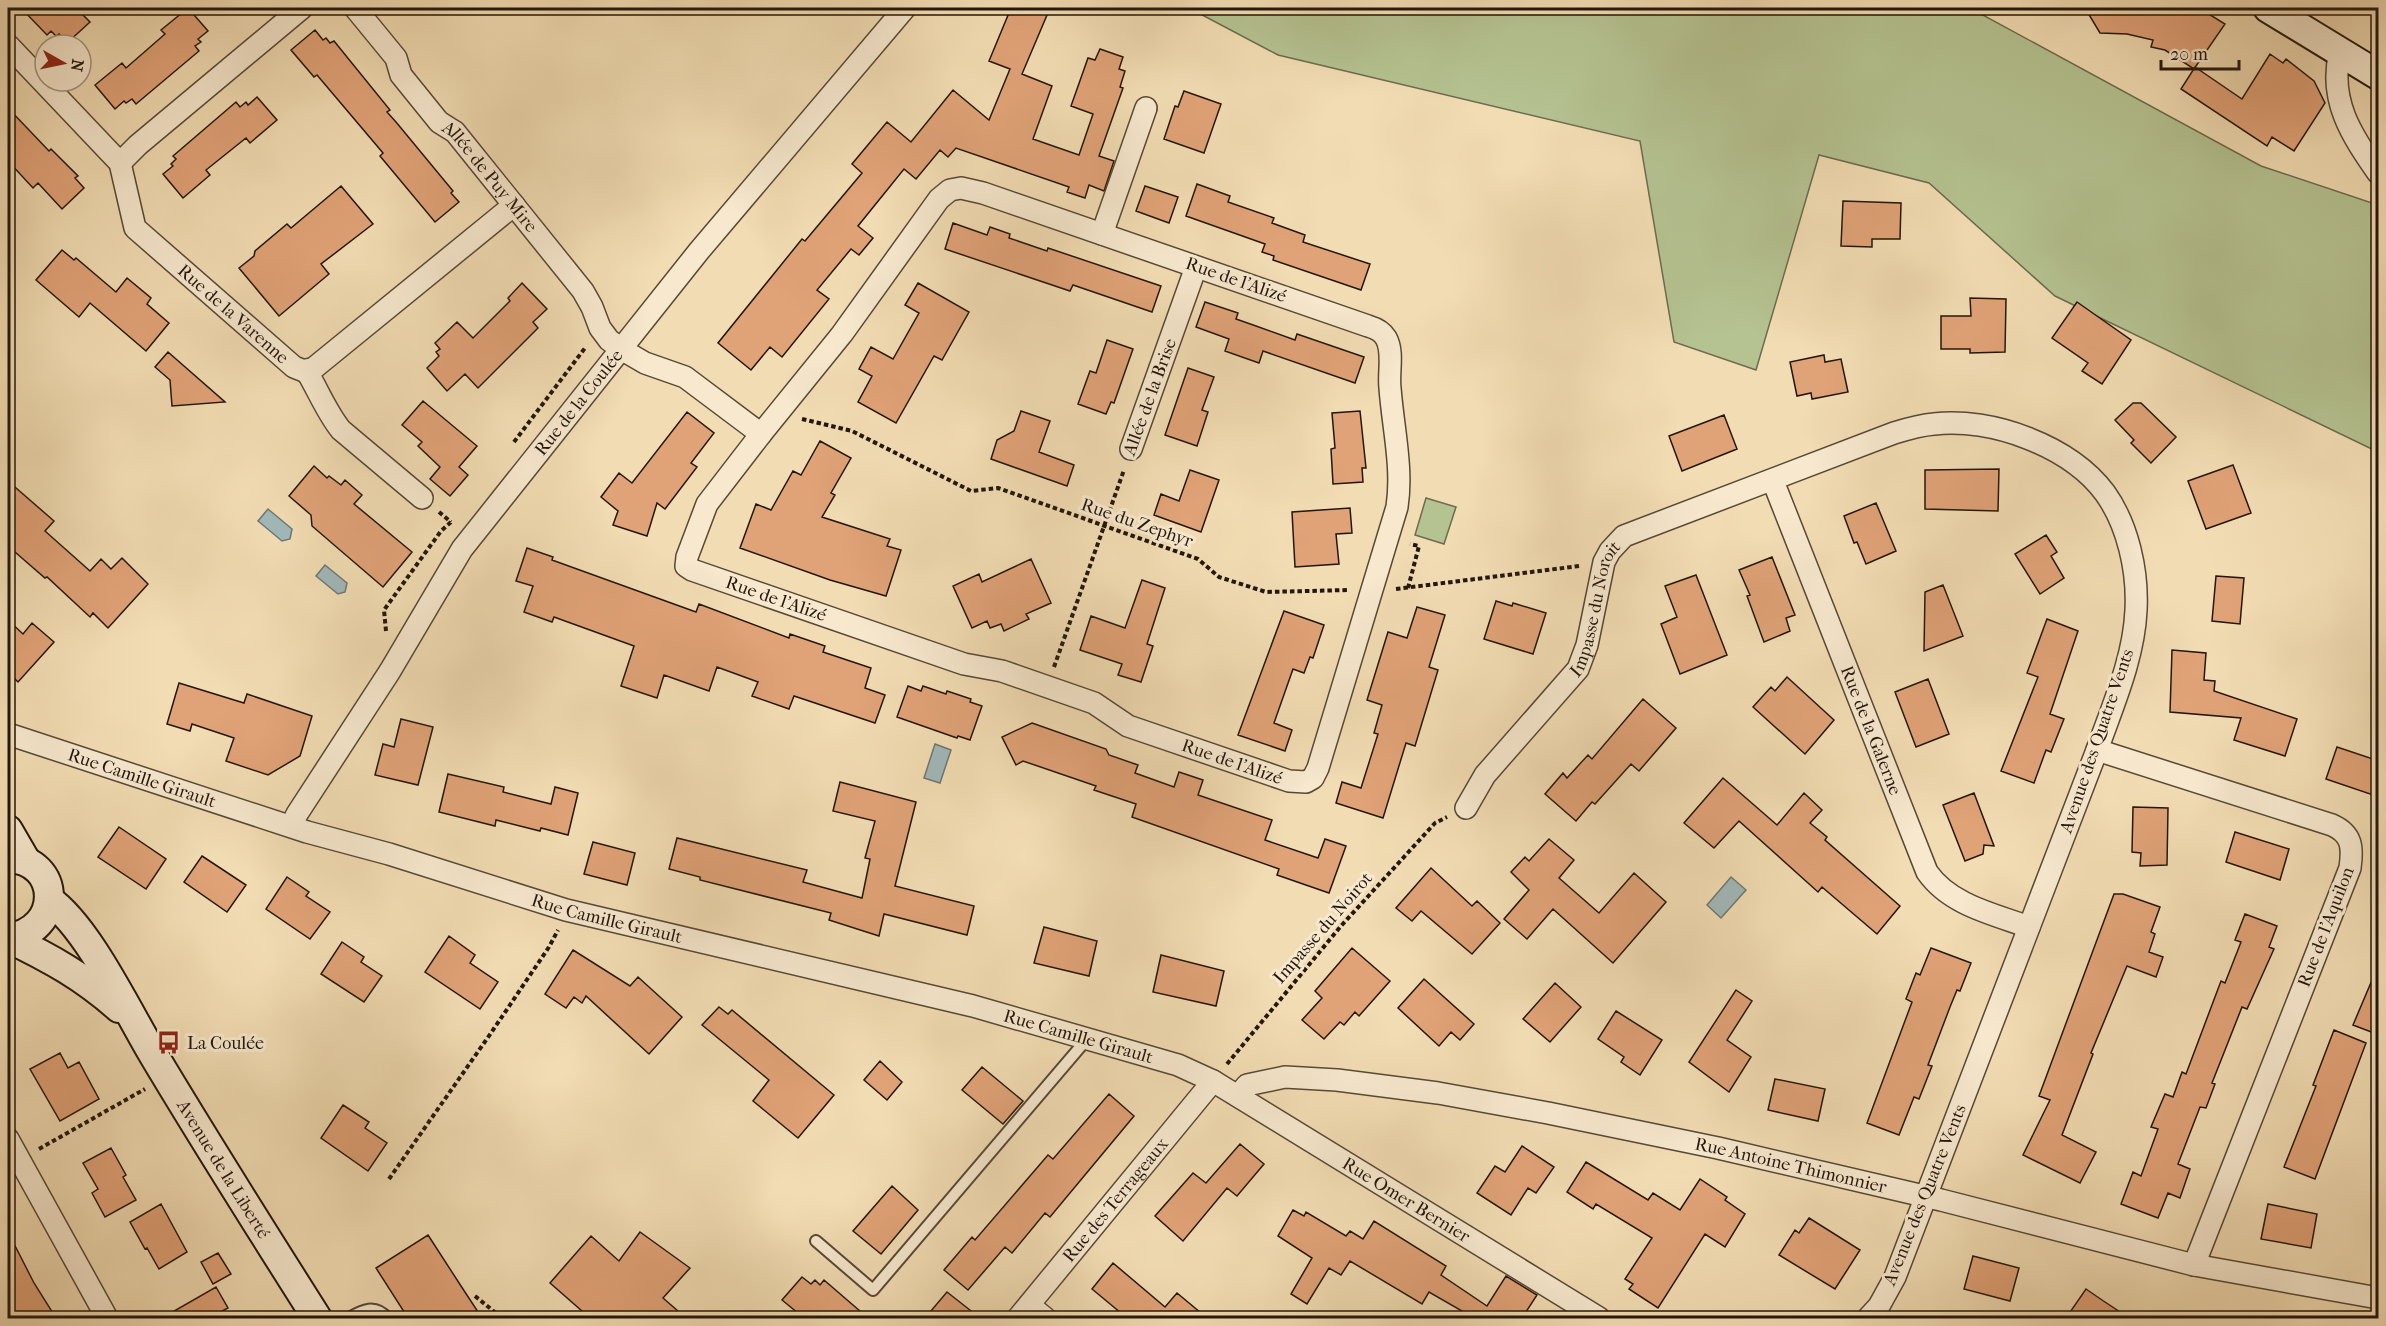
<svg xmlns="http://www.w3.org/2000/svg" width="2386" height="1326" viewBox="0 0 2386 1326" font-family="'IM FELL French Canon',serif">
<rect width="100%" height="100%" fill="#f2dcb3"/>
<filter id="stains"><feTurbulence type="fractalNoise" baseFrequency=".00333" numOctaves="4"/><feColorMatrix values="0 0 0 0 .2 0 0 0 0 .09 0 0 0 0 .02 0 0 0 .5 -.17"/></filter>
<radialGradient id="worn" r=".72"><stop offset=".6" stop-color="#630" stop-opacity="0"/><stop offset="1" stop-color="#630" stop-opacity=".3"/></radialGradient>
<path fill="#b5c291" stroke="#6c6c4e" stroke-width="1.5" d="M1189,8H1970L2261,166L2378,205V452L2055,296L1929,183L1819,155L1756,370L1674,342L1640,141L1278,55Z
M1426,498L1456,507L1444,544L1415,535Z"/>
<path fill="#a1b8b9" stroke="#6f7774" stroke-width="1.5" d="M268,509L292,529L290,539L282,541L258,521Z
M325,565L347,583L345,592L338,594L316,576Z
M935,744L951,750L940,783L924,778Z
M1731,877L1746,890L1721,918L1707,905Z"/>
<path fill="#e0a277" stroke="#23160c" stroke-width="1.5" d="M21,8H76L90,22L67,43L59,34L56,36L51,31L47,35Z
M188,8L208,31L198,39L201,42L195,46L199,51L136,104L132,99L126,103L124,101L115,109L95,85L122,63L126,68L165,34L161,30Z
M1011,8H1050L1022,74L1052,86L1033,139L1079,155L1093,114L1071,106L1088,58L1095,60L1100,49L1123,57L1119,69L1125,71L1120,87L1123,88L1099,156L1114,161L1104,191L1089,185L1085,198L1067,192L1069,187L956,148L948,157L940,150L916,179L904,169L858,226L873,238L859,255L851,249L817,290L829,299L782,357L770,347L751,370L718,343L802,239L805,241L862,173L852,164L887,122L911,142L953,90L989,120L1010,69L989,61Z
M2085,8H2199L2225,24L2194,69L2165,50L2151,47L2153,40L2127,34L2100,33Z
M315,30L323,40L326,38L330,43L334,41L390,110L387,112L396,122L453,191L451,193L459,202L435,222L380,156L383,153L317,75L314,77L291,50Z
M2270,54L2283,63L2286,59L2314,81L2325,103L2294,151L2272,137L2267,146L2181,89L2195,67L2242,99Z
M1184,91L1221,104L1204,153L1164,139L1175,106L1178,107Z
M257,97L277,120L250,143L246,138L206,170L210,175L183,198L163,174L173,166L171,164L176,159L173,156L236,102L240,107L246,102L248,105Z
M8,108L49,151L51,149L78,176L75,178L84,188L62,209L38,183L33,188L8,161Z
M1197,184L1230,196L1228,202L1274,218L1272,223L1305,235L1303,242L1370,264L1361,290L1273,260L1274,256L1262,252L1265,244L1186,216Z
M341,186L373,224L321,264L329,274L279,316L239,268L254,256L255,251L287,224L291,228Z
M1145,186L1178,197L1169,223L1136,211Z
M1843,201L1901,203L1900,239H1872V247L1841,246Z
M953,223L987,235L990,227L1010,234L1009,238L1047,251L1048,248L1161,286L1152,312L1073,285L1070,291L945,249Z
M62,250L74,260L76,258L116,292L127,278L151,298L147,304L169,323L146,351L90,303L79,317L36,280Z
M522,283L547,309L533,322L538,328L478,388L465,374L447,391L427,368L439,356L436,352L440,349L435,343L457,322L473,338L510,301L508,298Z
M918,283L969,312L942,360L934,356L896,423L858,402L872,376L859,369L871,347L893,359L919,313L905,305Z
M1970,298L2006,299L2005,352L1970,353V349H1941V316H1971Z
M1205,302L1238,313L1236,319L1256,326L1295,340L1297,334L1364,357L1355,383L1263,351L1259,363L1225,351L1229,339L1196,327Z
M2077,302L2131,340L2102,384L2082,371L2088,363L2052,338Z
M1107,340L1133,349L1114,403L1111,402L1106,414L1078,404L1090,371L1096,373Z
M168,352L225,402L172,406L170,380L155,367Z
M1824,355L1825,362L1841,359L1848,392L1812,399L1811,393L1797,396L1790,362Z
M1188,368L1214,377L1202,410L1208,412L1197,446L1165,435Z
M423,401L477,446L459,467L468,475L450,496L430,479L440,467L418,446L422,442L402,425Z
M2133,403H2141L2176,437L2151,463L2131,443L2134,440L2115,420Z
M1021,411L1050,421L1039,452L1074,465L1067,486L991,459L997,440L1014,431Z
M1360,411L1366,468H1362L1363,482L1333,484L1331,449L1335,448L1332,413Z
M687,412L714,433L691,463L697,467L665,509L657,503L647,536L613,525L618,511L601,497L619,473L632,483Z
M1724,415L1737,449L1682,471L1669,436Z
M820,441L851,458L831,493L835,495L822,517L890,539L887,546L901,550L886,596L830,580L740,548L756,504L771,510L793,471L801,475Z
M2233,465L2251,513L2206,529L2188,481Z
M314,466L327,478L329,476L341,485L345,480L362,495L354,504L412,552L383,587L312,526L311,515L289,496Z
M1999,469L1998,511L1925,509V470Z
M1190,470L1219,480L1201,532L1154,515L1161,494L1179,501Z
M8,481L54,521L45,531L90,571L101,559L111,569L122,558L148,584L108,628L93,613L90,617L47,577L45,578L8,546Z
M1876,503L1896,551L1866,564L1857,542L1854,543L1844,516Z
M1350,508L1352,533L1336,534L1339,564L1295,567L1292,512Z
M2046,535L2057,552L2051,556L2064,578L2040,594L2015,554Z
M527,548L553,557L552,560L696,612L699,604L789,638L790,634L825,646L823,652L871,668L865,688L885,695L875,723L794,696L789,709L752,696L758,682L717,667L709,691L664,675L657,698L621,686L634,646L554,617L552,622L524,612L533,586L516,581Z
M1772,557L1795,615L1786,618L1790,631L1764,642L1747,596L1750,595L1739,570Z
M1031,559L1051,603L1026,614L1029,619L1004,631L1001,624L990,628L987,621L972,628L953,586L979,574L982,582Z
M1696,575L1727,655L1680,674L1661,624L1677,617L1665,586Z
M2216,576L2244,578L2240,624L2212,621Z
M1142,580L1165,588L1147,644L1153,646L1141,682L1118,675L1122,664L1080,650L1091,616L1125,628Z
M1943,585L1963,636L1924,651L1925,592Z
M1496,601L1512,606L1513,603L1546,613L1533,654L1484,639Z
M1417,607L1445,615L1429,667L1438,670L1415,746L1406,743L1383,818L1336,803L1342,782L1361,788L1378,734L1374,733L1382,705L1367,700L1388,632L1407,638Z
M1284,611L1324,625L1313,658L1310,657L1304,673L1293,669L1274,723L1292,730L1285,751L1238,735Z
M2047,619L2078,631L2050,714L2064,719L2051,752L2046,750L2034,783L2001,771L2038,677L2027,673Z
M8,620L23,634L32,623L54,642L18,682L8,672Z
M2172,650L2206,653L2204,680L2215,681L2214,691L2297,719L2285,756L2234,740L2241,718L2170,712Z
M1787,677L1834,720L1805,754L1753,707L1771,687L1775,691Z
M1928,679L1949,734L1916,747L1895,692Z
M179,683L244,703L247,694L312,716L300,756L268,775L226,761L234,738L192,724L190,731L167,724Z
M908,686L921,691L923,686L946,694L947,691L971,699L970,702L982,706L970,740L958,736L957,738L897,717Z
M1643,699L1676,728L1639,771L1631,764L1595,804L1592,802L1576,821L1545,794L1563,773L1567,778L1588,755L1592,759Z
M401,719L433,727L418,785L375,775L383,744L394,747Z
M1032,723L1106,749L1109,755L1138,765L1135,773L1174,787L1179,772L1203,780L1198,795L1272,820L1265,840L1318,858L1325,839L1346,846L1329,893L1277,875L1279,869L1132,817L1136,804L1094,790L1096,786L1023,761L1016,765L1002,737Z
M2337,747L2379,761V797L2326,779Z
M448,774L504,787L503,792L551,804L555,787L578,793L568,835L541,828L540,831L496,820L495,826L439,812Z
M1723,778L1777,825L1804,793L1822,810L1810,823L1827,837L1825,840L1900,906L1877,934L1822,887L1818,892L1739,821L1714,848L1684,823Z
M840,782L916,802L895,886L974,906L967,935L884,914L879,936L829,920L831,913L700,880V877L669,869L677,838L807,870L803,882L862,898L870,859L865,858L875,821L833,811Z
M1974,793L1994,846L1984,845L1983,854L1965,861L1943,805Z
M2133,807L2168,808L2167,865L2140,866L2141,853L2132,852Z
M119,827L166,859L146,889L98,857Z
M2235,832L2289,849L2280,880L2226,862Z
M1549,839L1574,860L1559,878L1599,913L1634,873L1666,902L1613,963L1553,909L1527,939L1504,919L1529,890L1511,872L1525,857L1529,861Z
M593,842L635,853L627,885L584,874Z
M202,856L246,885L227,912L184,882Z
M1431,868L1472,906L1477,901L1500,923L1472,954L1421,911L1412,921L1396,908Z
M287,877L309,892L306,896L330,912L310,939L266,909Z
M2114,894H2123L2160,907L2151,932L2155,934L2149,952L2163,957L2156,977L2127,966L2091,1053L2093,1054L2062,1135L2096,1152L2080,1183L2023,1155L2050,1100L2039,1096Z
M2245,914L2277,926L2269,947L2274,949L2247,1009L2242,1007L2212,1083L2215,1084L2206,1108L2200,1107L2178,1164L2190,1169L2180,1198L2168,1193L2158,1218L2121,1204L2133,1172L2141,1176L2158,1129L2151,1127L2165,1094L2173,1097L2182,1072L2186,1074L2221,981L2225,983L2241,942L2235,940Z
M1044,927L1097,941L1089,976L1034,963Z
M449,936L475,955L470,963L498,982L480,1009L425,972Z
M342,942L364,957L361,962L382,976L364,1002L321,974Z
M1352,948L1390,981L1359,1016L1355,1012L1344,1025L1340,1022L1324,1039L1302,1020L1322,998L1315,991Z
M1931,948L1971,963L1960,991L1957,990L1950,1007L1928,1065L1932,1066L1919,1099L1914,1097L1899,1135L1867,1123L1912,1002L1906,999L1916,973L1920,975Z
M573,950L630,986L638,977L682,1017L649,1054L586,996L582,1003L574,997L566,1008L545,994Z
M1161,955L1224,971L1216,1006L1153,992Z
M2378,966H2379V1035L2353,1025Z
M1424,979L1474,1024L1460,1040L1451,1032L1439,1046L1398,1008Z
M1555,983L1581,1007L1550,1042L1523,1019Z
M1736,990L1752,1001L1727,1040L1751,1057L1729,1092L1689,1062Z
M719,1007L728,1014L732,1010L834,1095L798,1138L753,1101L769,1080L702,1025Z
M1616,1011L1662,1040L1640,1075L1621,1062L1624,1057L1598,1039Z
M2334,1030L2366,1043L2315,1179L2284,1167L2316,1086L2313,1085Z
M60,1053L68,1068L79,1062L99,1099L60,1121L30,1069Z
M880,1061L902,1082L887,1100L864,1080Z
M982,1067L1023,1101L1003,1124L962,1090Z
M1775,1079L1825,1089L1818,1121L1768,1110Z
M1109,1094L1134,1116L1050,1217L1045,1213L1012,1253L1005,1247L968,1290L944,1270L972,1237L975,1240L1048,1155L1053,1159Z
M343,1105L369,1122L365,1128L387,1143L368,1171L321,1138Z
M1240,1144L1264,1164L1237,1196L1227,1188L1183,1241L1155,1216L1193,1173L1206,1183Z
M1522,1146L1554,1167L1536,1193L1528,1188L1511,1215L1477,1193L1495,1166L1505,1172Z
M111,1148L126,1175L123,1177L136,1200L105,1217L92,1193L98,1189L83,1163Z
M1586,1162L1648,1200L1653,1193L1680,1210L1700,1179L1727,1197L1725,1200L1745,1214L1725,1247L1705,1234L1658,1308L1629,1289L1633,1284L1625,1279L1652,1238L1596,1204L1593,1209L1567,1192Z
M892,1186L918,1210L881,1254L853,1231Z
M161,1204L187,1252L159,1269L147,1248L145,1249L130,1222Z
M2268,1204L2317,1214L2311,1248L2261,1239Z
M1293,1210L1304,1216L1306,1212L1346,1236L1350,1231L1363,1239L1374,1221L1446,1266L1441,1275L1487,1306L1506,1276L1537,1295L1522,1318H1474L1429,1292L1422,1304L1350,1261L1341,1275L1329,1268L1307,1304L1291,1294L1312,1258L1278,1236Z
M1809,1218L1860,1250L1835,1289L1779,1255L1795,1230L1799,1233Z
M8,1232L34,1283L56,1318H8Z
M640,1232L690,1268L663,1298L686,1318H590L550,1283L591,1236L619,1261Z
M428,1235L461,1286L482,1318H408L376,1268Z
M218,1253L231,1274L213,1284L201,1262Z
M1973,1256L2019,1268L2010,1301L1964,1289Z
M1113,1263L1165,1307L1177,1293L1207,1318H1127L1092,1289Z
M802,1277L811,1284L815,1280L820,1285L824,1280L868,1318H804L782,1300Z
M216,1287L228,1308L209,1318H162Z
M2086,1289L2102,1300L2129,1318H2066Z
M947,1292L980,1318H925Z"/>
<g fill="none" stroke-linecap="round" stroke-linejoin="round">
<defs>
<path id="lane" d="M816,1241L873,1290L1087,1039
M349,1318C363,1310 375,1304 387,1318"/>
<g id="street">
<path id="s1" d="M355,8L396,58L401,75L439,122L455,132L583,291L592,307L600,328L609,340L621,349L645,363L685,377L761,434"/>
<path id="s2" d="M8,45L120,163L135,228L294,367L304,371L314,368L514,205"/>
<path d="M2340,52C2328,100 2352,136 2378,173"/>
<path d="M120,163L138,145L302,8"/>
<path d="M961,188L983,193L1368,326C1375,328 1382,331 1386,338C1394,352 1388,373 1390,388C1393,428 1403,468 1397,507L1318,768L1313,778L1306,782L1289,781L1128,726L1094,703L1002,671L964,664L692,570L686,566L687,557L707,504L761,434L842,334L939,199L950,190Z"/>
<path d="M1102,234L1146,108"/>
<path d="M306,370C318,390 327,413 341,430L422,498"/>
<path d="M1131,449L1196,267"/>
<path id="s3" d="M1773,481L1927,872C1950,905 1993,914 2029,927"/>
<path id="s4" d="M8,734L307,832L389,854L566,910L973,1006L1178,1065L1213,1081L1599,1318"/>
<path d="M2097,750L2332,825C2352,834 2353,847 2350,868L2194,1265"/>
<path id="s5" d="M1466,808L1485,775L1578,669L1587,645L1604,562L1610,551L1624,536L1894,433C1907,429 1920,425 1934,424C1991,417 2070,446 2105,493C2128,525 2138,571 2136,610C2134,658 2113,705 2097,750L1895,1277L1879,1306L1868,1318"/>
<path id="s6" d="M291,826L297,814L390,671L462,549L699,251L905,8"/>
<path id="s7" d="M1238,1096L1247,1085L1285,1077L1337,1080L1438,1093L1548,1113L1718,1148L1941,1200L2194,1265L2378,1298"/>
<path d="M8,1139L107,1318"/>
<path d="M1029,1305L1045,1318"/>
<path id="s8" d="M1018,1318L1213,1081"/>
</g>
<g id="secondary">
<path d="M2268,8L2378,75"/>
<path d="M8,830L26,861"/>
<path d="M8,858C62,860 63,931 8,938"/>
<path id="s9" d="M49,900C87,926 128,1012 153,1054C206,1143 262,1231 317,1318"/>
<path d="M8,938C50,958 84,977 119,1008"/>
</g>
</defs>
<use href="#lane" stroke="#574836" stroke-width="14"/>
<use href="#street" stroke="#574836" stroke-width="24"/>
<use href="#secondary" stroke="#23160c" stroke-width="32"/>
<path stroke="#23160c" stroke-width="4" stroke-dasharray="4.5 3" stroke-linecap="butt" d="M802,419L852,431L971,491L998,488L1198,559L1219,577L1266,592L1349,590
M514,442L585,348
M439,512L451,522
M1408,588L1419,546L1410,544
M1396,589L1579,566
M386,631L384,610L441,531L452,521
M1054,667L1124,470
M1227,1064L1341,926L1435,823L1447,817
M39,1149L145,1089
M389,1179L491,1033L549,947L558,930
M475,1296L502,1318"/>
<use href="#lane" stroke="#f7e8ce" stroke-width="10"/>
<use href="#street" stroke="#f7e8ce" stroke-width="21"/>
<use href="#secondary" stroke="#f7e8ce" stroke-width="28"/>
</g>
<defs>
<symbol id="bus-bare" viewBox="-9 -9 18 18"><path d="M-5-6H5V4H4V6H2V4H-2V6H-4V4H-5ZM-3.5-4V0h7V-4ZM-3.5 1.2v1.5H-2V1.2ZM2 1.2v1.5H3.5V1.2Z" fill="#8f2418" stroke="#f7e8ce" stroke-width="2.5" paint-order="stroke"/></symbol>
</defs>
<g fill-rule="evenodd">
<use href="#bus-bare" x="152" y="1026" width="33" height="33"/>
</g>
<g text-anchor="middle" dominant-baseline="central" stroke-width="6" stroke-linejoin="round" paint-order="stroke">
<g font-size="18" fill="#23160c" stroke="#f7e8ce">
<text stroke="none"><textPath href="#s1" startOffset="218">Allée de Puy Mire</textPath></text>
<text transform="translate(1236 280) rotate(19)">Rue de l'Alizé</text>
<text stroke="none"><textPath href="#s2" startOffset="360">Rue de la Varenne</textPath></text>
<text transform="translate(1150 397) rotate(-70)">Allée de la Brise</text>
<text stroke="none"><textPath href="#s6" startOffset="513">Rue de la Coulée</textPath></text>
<text transform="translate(1137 523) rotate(19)">Rue du Zephyr</text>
<text transform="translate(776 599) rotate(19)">Rue de l'Alizé</text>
<text stroke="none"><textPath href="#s5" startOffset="242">Impasse du Noroit</textPath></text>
<text stroke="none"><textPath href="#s3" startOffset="268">Rue de la Galerne</textPath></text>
<text transform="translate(2097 741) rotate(-71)">Avenue des Quatre Vents</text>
<text transform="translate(1232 762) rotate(19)">Rue de l'Alizé</text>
<text stroke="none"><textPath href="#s4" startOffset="141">Rue Camille Girault</textPath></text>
<text stroke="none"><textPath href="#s4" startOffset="627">Rue Camille Girault</textPath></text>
<text transform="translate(2326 927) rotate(-69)">Rue de l'Aquilon</text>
<text transform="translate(1323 928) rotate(-49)">Impasse du Noirot</text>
<text stroke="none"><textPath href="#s4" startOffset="1113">Rue Camille Girault</textPath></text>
<text stroke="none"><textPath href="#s7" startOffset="567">Rue Antoine Thimonnier</textPath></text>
<text stroke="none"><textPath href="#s9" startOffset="322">Avenue de la Liberté</textPath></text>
<text transform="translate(1925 1195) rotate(-68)">Avenue des Quatre Vents</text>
<text stroke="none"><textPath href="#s4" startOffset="1482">Rue Omer Bernier</textPath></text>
<text stroke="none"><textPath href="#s8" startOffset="153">Rue des Terrageaux</textPath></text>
</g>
<g font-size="18" fill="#23160c" stroke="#f7e8ce" text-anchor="start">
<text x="187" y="1043">La Coulée</text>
</g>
</g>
<rect width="2386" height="1326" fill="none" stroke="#f2dcb3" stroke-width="30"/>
<rect x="9" y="9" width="2368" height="1308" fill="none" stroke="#23160c" stroke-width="3"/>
<rect x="15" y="15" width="2356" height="1296" fill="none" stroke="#23160c" stroke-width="1.5"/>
<g transform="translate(63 63) rotate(99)"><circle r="28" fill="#f7e8ce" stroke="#a29480" stroke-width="1.5"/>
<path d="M0-4.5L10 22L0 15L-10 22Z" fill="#8f2418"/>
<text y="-9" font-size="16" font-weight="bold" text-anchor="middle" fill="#23160c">N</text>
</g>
<path d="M2161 60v9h78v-9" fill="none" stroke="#23160c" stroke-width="3"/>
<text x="2170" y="60" font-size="18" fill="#23160c" stroke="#f7e8ce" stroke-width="4.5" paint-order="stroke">20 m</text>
<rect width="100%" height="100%" filter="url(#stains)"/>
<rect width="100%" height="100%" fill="url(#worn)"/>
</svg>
